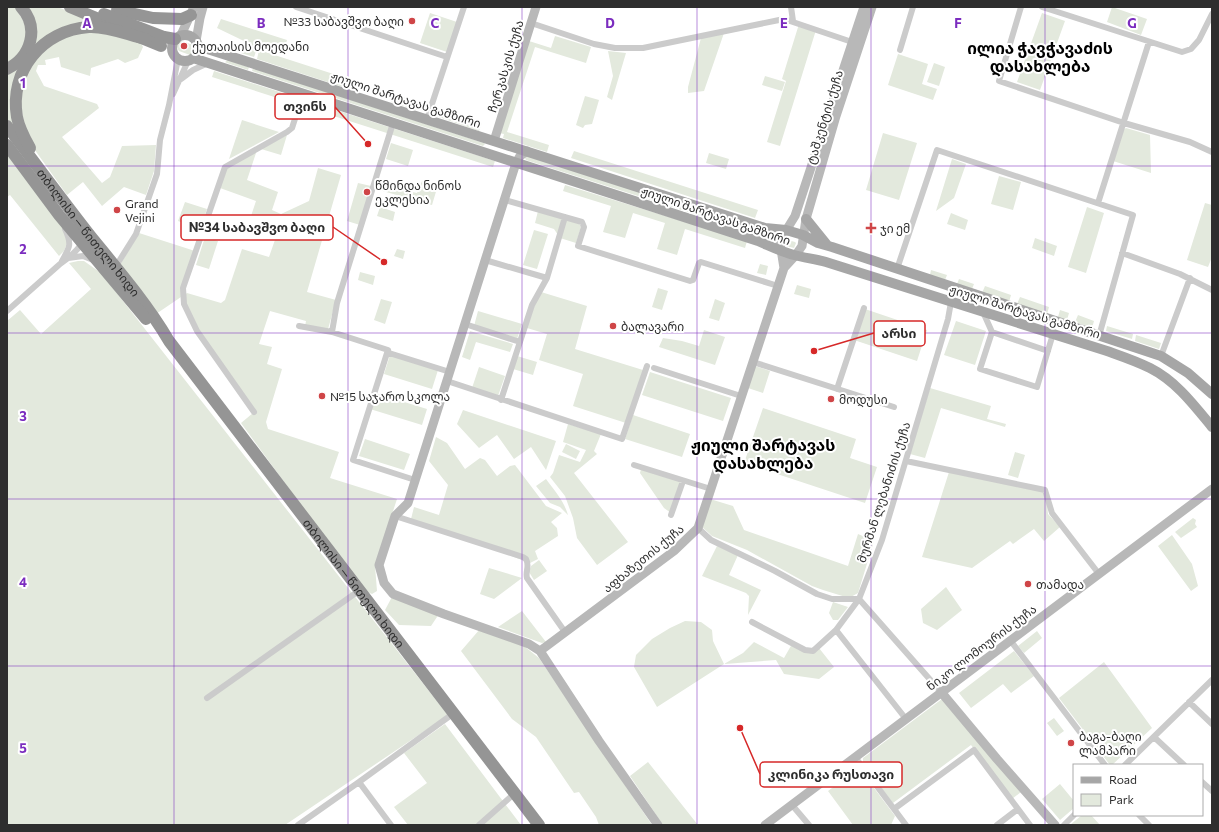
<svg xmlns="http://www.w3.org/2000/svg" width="1219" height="832" viewBox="0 0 1219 832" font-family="Commissioner,'Noto Sans Georgian',sans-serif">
<rect width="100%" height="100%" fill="#fff"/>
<path fill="#e3e9dd" d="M7,7H15L29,31L22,53L7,65Z
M24,7H57L104,24L72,27L19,73L20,136L7,119V72L34,46Z
M1112,7L1147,19L1141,35L1107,22Z
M430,13L457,22L447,52L420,43Z
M1042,13L1065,21L1040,90L1017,82Z
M221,19L287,40L283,54L258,46L254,57L241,53L244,41L217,28Z
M799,24L816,30L780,146L767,142L786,81L782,79Z
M98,31L141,43L143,47L138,58L125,63L118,59L91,68L90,76L61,67L59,57L45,60L46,65H38L36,71L44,86L97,104L99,108L62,137L102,183L110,177L122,146L156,145L154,171L146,195L124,187L102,206L83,182L67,195L32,146L26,134L20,99L23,80L31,64L45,50L58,39L79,32Z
M724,33L704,91L688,93V87L701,38Z
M555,36L591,47L586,63L535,47L507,132L549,145L547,152L503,138L504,134L499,133L529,41L551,48Z
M182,41L193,45L195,50L194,53L190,55L179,51L176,46L179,42Z
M259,50L352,80L349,89L257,59Z
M608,51L626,53L612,100L607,97L613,76Z
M898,54L928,64L922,84L937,89L933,100L888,85Z
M228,60L249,67L248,70L227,63L225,62Z
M934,63L945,67L939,86L927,82Z
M253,68L484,143L485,144L483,146L252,71Z
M214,71L495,161L493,167L212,77Z
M765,76L785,82L782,91L762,85Z
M394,94L420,103L417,110L391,102Z
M585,96L599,100L592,124L585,125L583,128L576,125Z
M438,109L482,123L479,131L436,116Z
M242,120L279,132L229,159Z
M1126,128L1150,135L1151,173L1113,161L1123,130Z
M883,133L917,143L899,200L866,190Z
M287,135L281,155L261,149Z
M391,143L413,150L408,166L386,159Z
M574,151L758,210L755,218L571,158Z
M252,153H256L247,180L278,192L272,210L281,214L309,201L318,168L341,175L307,292L336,300L327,333L305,326L306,321L270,311L259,344L272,347L267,364L282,369L266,422L268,429L339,452L330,478L397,499L375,566L377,591L372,594L363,590L241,423L253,413L196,332L181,297L156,314L120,265L139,233L195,251L182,297L187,293L221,303L225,300L242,249L269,257L276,237L247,228L256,201L220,188L227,167Z
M709,153L729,159L726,169L706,163Z
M7,154L63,227L68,241L64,251L59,256L10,195L7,197Z
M527,156L752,228L750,232L526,160L525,158Z
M952,159L966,164L954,198L936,211Z
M999,176L1021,182L1013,210L991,204Z
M422,181L438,185L432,205L379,190L380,185L417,193Z
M358,183L371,186L360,225L347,221Z
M565,185L747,241L745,248L685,229L677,255L657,249L665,223L633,213L625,238L603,232L611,206L563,191Z
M185,202L207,209L200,229L178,221Z
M1205,203L1212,205V257L1208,267L1187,260Z
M380,207L395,212L393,221L377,216Z
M1087,207L1104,213L1086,273L1068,267Z
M538,211L579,223L581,227L576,243L560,238L554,229L535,223Z
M951,213L968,220L965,230L947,224Z
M534,230L548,234L537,269L523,265Z
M205,237L218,241L209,269L196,265Z
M1035,238L1057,246L1054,256L1032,248Z
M788,240L795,242L796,243L794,248L786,246L784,245L785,241Z
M397,249L405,251L403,259L394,256Z
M78,261H84L101,273L447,714V716L285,825H7V321L20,310L41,334L91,289L69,263Z
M760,264L768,266L766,275L757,273Z
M931,270L947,275L945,280L930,275Z
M360,272L375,276L373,285L358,280Z
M959,279L974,284L972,289L957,284Z
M797,285L811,289L809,298L794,294Z
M985,286L1011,295L1009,302L982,293Z
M658,288L668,291L662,310L652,307Z
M541,292L587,306L575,349L643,370L626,423L573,406L583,374L539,360L547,334L527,328L534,305Z
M1020,297L1049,307L1047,314L1017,304Z
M381,299L392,302L385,324L374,320Z
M715,299L725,303L719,321L709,318Z
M865,309L927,330L917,361L854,340Z
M1060,310L1069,313L1067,320L1058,317Z
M478,311L522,324L517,339L474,326Z
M1078,315L1094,321L1092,328L1075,322Z
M956,321L986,331L975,365L944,355Z
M1107,326L1133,334L1132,339L1106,331Z
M704,330L725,337L715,365L659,347L663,338L682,341L699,346Z
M470,331L513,344L510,352L476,342L470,360L462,357Z
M1136,335L1161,343L1159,349L1135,341Z
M390,355L438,370L432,389L384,374Z
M517,356L537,362L533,375L513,369Z
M755,366L770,371L763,393L748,388Z
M479,367L505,376L498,396L472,388Z
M650,372L731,398L723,421L642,395Z
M930,388L991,406L987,419L1006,424L1005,427L941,408L925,458L910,454Z
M375,393L427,409L422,425L370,409Z
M763,408L856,439L850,458L877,467L865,503L744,463Z
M463,410L556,441L546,470L531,447L514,459L497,435L479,448L457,424Z
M633,415L690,434L682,457L625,439Z
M568,424L601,434L594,451L597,454L574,473L628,542L597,565L577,538L573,518L565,496L550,477L553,473L559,455L580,462L586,450L563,442Z
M436,437L447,443L465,469L480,458L485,460L497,476L510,466L515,465L546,506L562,513L551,522L557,528L558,536L535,551L538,559L530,563L411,519L414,507L439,515L448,485L429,461Z
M365,439L410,454L404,470L359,456Z
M566,444L580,451L576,459L562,452Z
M1015,452L1025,455L1018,478L1008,475Z
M641,469L681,481L671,513L664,508L640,473Z
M949,472L1043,492L1047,502L1048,514L1060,527L1044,541L1034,529L1013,544L1010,541L972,568L922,557Z
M546,479C555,491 564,501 568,515L560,507L550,503L536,486Z
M710,499L733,506L744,530L848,566L858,534L874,541L858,593L849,598L823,590L812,586L747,550L712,536L701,526Z
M1193,518L1196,520L1195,524L1197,527L1181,538L1175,532Z
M1172,535L1192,564L1198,586L1191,591L1158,546Z
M717,546L738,555L729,575L761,590L748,615L749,596L746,593L702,576Z
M539,560L547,571L534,580L529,572L531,566Z
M489,568L522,578L494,599L480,594Z
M946,587L962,610L937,630L923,623L921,609Z
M393,595L439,614L431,626L399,625L385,610Z
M833,602L848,607L838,620H833L829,613Z
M522,611L546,642L542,643L498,627Z
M685,621L701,622L712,630L713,641L724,664L743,653L754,642L784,658L792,644C804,652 806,657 819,648L834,667L819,679L784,674L776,660L724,664L657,707L634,667L636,655L652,639L670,628Z
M480,629L524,646L539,658L652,825H599L596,817L579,792L574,793L536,737L512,719L461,651Z
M1037,631L1042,638L1024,653L1018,646Z
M1014,651L1034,676L1011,693L1003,684L971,708L959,693Z
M1104,662L1152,728L1112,765H1110L1059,698Z
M942,699L1021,792L1012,799L971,745L893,803L863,764V758Z
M1054,718L1064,731L1057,736L1047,723Z
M445,724L521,825H408L394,807L427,783L404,753Z
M648,762L698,825H663L630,776Z
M859,768L895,816L891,825H853L828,791Z
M1060,784L1074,801V808L1060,820L1042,799Z
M1082,815H1091L1100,825H1070Z"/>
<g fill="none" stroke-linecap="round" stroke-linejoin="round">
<path stroke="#cbcbcb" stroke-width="6" d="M296,7L447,57
M791,7L793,21
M1021,7L999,81L1124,123L1190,142L1212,152
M1042,7L1182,52L1191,49L1199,40L1212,14
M531,23L594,44L615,48H643L784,19L855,43
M900,50L913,7
M181,79L193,70L208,63
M173,94L188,61
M427,119L464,7
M505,200L582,222L584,227L578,246L690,281L693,280L699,263L701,262L778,286
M1098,203L1149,42
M1122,253L1180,274L1212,290
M68,258L83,256L93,260
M485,260L547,278
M62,261C70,247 72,244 65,229
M116,266L136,234L157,174L160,140L169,105L178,59
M897,269L937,150L1133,215L1099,336
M7,311L60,264C69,258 77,251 83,242
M983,312L992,332L1048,351
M465,324L520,342
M299,326L332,332L388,350L389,353L450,372
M332,332L337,303L393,123
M992,332L980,369L1037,387L1053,334
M388,350L353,460L415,480
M1161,356L1190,278
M753,362L894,407
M654,368L741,396
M447,381L622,439L647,366
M837,389L864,308
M501,400L532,305L547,278L565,217
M254,412L197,331L184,304L183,288L225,167L287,132L292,128L303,94
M906,461L1045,490L1052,513L1099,574
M634,465L711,489
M671,515L683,481
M395,516L523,557L526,559C530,566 525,572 527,578L565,632
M698,528L711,540L775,571L817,594L832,599H859
M859,599L941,692
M752,622L805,650L813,651L836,630L859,599L882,540L948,319L951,302V287
M836,630L906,719
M1010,640L1105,765
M207,698L360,590
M1189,702L1212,724
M1154,737L1184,765
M855,757L906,825
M1125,765L1212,680
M359,782L454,713
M1202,782L1212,791
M792,805L809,825
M894,809L974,750L1030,825
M1139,815L1149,825
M298,825L359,782L391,825
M479,825L515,793
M997,825L1018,809
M1064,825L1074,815"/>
<path stroke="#b8b8b8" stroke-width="9" d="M181,35L194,7
M196,41L200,18L203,7
M494,141L536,7
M527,151L520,156L516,163L408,503L395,516L379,565L384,583L393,594L444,614L529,644L540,651L599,741L658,825
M784,268L780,243L782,237L795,216L864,7
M540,651L674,551L698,528L784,268L795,256L802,246L806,219L836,116L872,7
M941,692L997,759L1055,825
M765,825L1212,489"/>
<path stroke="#a6a6a6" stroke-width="10" d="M172 48a13 13 0 1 1 26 0a13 13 0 1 1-26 0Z
M198,46L765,228L786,230L803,235L818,243L832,247L1161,356L1188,373L1212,394
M193,58L758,241C770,246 782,252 794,255C805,258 816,259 826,262L1107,351C1121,356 1136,361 1150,368C1176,381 1194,405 1212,427
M806,219L827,245"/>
<g stroke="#959595" stroke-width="12">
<path d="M70,7L113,25"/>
<path d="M117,10L153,18L182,19L191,15"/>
<path d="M104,14L164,37L175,39"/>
<path d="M139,37L161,46"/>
<path d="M7,69C31,57 40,28 21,7"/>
<path id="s1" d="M7,126C35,163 63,201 92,238C119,271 147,304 169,341L539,825"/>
<path d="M7,145L59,215L146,319"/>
<path d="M30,148C25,139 19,128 17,117C9,71 42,30 89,27C108,26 128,35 146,39"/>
</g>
</g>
<path fill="none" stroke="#7b2cbf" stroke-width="1" stroke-opacity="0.55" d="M174,7V825M348,7V825M522,7V825M697,7V825M871,7V825M1045,7V825M7,166H1212M7,333H1212M7,499H1212M7,666H1212"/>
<g fill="#cf4547" stroke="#fff" stroke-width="1.5">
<circle cx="412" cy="21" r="4"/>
<circle cx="184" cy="46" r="4"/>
<circle cx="367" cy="192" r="4"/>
<circle cx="117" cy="210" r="4"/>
<path d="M869 222h4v4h4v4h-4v4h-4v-4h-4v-4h4z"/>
<circle cx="613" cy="326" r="4"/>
<circle cx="322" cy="396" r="4"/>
<circle cx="831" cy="399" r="4"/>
<circle cx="1028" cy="584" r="4"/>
<circle cx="1071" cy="743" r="4"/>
</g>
<g text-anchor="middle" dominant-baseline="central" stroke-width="4" stroke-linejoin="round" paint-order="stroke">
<g font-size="12" fill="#2e2e2e" stroke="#fff" text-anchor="start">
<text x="404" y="21" text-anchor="end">№33 საბავშვო ბაღი</text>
<text x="192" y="46">ქუთაისის მოედანი</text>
<text x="375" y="185">წმინდა ნინოს<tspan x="375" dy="14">ეკლესია</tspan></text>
<text x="125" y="203">Grand<tspan x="125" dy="14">Vejini</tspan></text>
<text x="880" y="228">ჯი ემ</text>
<text x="621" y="326">ბალავარი</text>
<text x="330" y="396">№15 საჯარო სკოლა</text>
<text x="839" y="399">მოდუსი</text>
<text x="1036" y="584">თამადა</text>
<text x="1079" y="736">ბაგა-ბაღი<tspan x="1079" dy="14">ლამპარი</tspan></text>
</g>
<g font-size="12" fill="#2e2e2e" stroke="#fff">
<text transform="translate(505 66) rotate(-73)">ჩერკასკის ქუჩა</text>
<text transform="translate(406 99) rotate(18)">ჟიული შარტავას გამზირი</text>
<text transform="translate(824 117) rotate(-73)">ტაშკენტის ქუჩა</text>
<text transform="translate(716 215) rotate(19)">ჟიული შარტავას გამზირი</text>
<text stroke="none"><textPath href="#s1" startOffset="134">თბილისი — წითელი ხიდი</textPath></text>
<text transform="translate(1025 311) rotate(17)">ჟიული შარტავას გამზირი</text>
<text transform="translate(883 492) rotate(-72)">მურმან ლებანიძის ქუჩა</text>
<text transform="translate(643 558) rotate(-39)">აფხაზეთის ქუჩა</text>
<text stroke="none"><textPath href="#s1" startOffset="574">თბილისი — წითელი ხიდი</textPath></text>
<text transform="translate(981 647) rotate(-37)">ნიკო ლომოურის ქუჩა</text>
</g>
<g font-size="16" font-weight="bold" fill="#000" stroke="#fff">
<text x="1040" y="47">ილია ჭავჭავაძის<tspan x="1040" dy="18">დასახლება</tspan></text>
<text x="763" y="444">ჟიული შარტავას<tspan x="763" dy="18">დასახლება</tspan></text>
</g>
</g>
<g font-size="13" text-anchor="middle" font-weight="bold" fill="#7b2cbf" stroke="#fff" stroke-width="4" stroke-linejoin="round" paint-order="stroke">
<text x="87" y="28">A</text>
<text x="261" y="28">B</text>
<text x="435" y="28">C</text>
<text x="610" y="28">D</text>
<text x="784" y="28">E</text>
<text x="958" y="28">F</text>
<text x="1132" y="28">G</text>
<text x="23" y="88">1</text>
<text x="23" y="254">2</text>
<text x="23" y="421">3</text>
<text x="23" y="587">4</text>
<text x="23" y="753">5</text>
</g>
<path fill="none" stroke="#d62828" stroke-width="1.5" d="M368 144L335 107M384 262L333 227M814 351L874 333M740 728L760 774"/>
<g fill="#d62828" stroke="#fff" stroke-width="1.5">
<circle cx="368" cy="144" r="4"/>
<circle cx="384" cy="262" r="4"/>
<circle cx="814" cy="351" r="4"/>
<circle cx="740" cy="728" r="4"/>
</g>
<g fill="#fff" stroke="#d62828" stroke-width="1.5">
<rect x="275" y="94" width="60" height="25" rx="4"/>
<rect x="181" y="215" width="152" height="25" rx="4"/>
<rect x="874" y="321" width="51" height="25" rx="4"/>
<rect x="760" y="762" width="142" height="25" rx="4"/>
</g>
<g font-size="13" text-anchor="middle" font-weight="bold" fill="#2e2e2e">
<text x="305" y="111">თვინს</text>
<text x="257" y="232">№34 საბავშვო ბაღი</text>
<text x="899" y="338">არსი</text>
<text x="831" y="779">კლინიკა რუსთავი</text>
</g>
<rect width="1219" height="832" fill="none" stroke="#2e2e2e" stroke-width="16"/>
<rect x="1073" y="764" width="130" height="52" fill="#ffffff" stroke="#ababab"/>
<rect x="1081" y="777" width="20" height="6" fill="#a6a6a6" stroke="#ababab"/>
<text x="1109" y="784" font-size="12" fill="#2e2e2e">Road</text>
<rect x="1081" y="794" width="20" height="12" fill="#e3e9dd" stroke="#ababab"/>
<text x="1109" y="804" font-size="12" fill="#2e2e2e">Park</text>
</svg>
